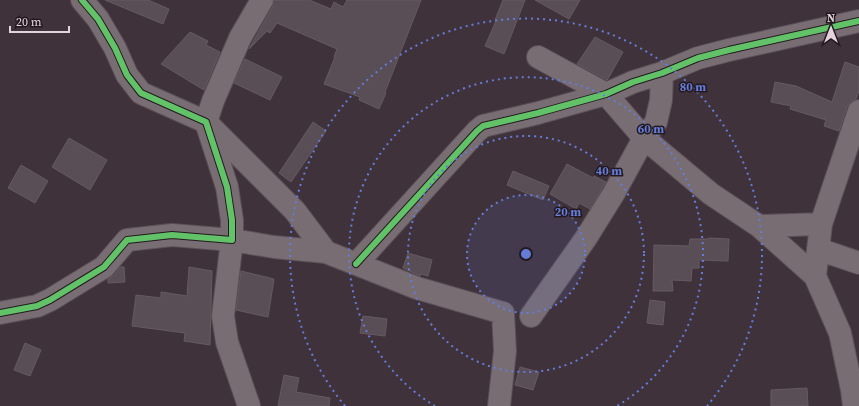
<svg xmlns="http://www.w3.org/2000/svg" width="859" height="406" viewBox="0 0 859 406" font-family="'Source Serif 4',serif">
<rect width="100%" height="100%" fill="#40323b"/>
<path fill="#594e55" stroke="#665a62" d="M105,0H148L169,9L163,24Z
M274,0H309L331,9L334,2L343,7L347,0H421L385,92L386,93L379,109L359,100L360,97L324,84L335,57H334L337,49L277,23L270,33L267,31L249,49L273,6Z
M503,0H525L504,54L485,46L496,21L495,20Z
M535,0H580L569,19Z
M190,32L208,41L206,45L220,52L204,90L161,64Z
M595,37L623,52L608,79L607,80L577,64Z
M245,59L282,77L270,100L234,83Z
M845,62L859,67V91L856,99L850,102L847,107L839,131L824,126L826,120L790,109L791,106L771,102L775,82L796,86L832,102Z
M313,122L326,131L291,182L279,173Z
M69,138L107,160L90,190L52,167Z
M567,164L593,178L594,176L606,182L590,209L579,203L576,209L550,194Z
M21,165L48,181L35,203L8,188Z
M513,171L549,186L543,200L507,185Z
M709,238L729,239L728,261L699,260V268H692L691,281L672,280L673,291H653L654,245L689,246L690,239H708Z
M408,253L432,260L428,276L421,274L420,276L403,268Z
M120,267H124L125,282L108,283V279L114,275Z
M189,267L212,271L210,345L184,341L185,333L132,326L136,295L161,298V292L187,296Z
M241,271L274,279L268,317L236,310Z
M650,300L665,302L663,325L647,323Z
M363,316L387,319L385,336L360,333Z
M25,343L41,350L30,376L14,370Z
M520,367L539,372L533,390L515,385Z
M284,375L299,378L296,392L330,398L329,406H278Z
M807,388L808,406H771V390Z"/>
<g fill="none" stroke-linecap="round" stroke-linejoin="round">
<defs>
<path id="minor" d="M262,0L240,38L213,101L206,122L295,211L326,252
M538,57L606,94L644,138L711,194L759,226L815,276L840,333L852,390L854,406
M759,226L821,224
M818,249L859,263
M356,264L477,131L483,126L538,113L606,94L633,82L662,73L698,58L729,50L859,21
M815,276L821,224L859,111
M0,313L37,306L50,300L104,267L127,240L172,235L232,240V220L227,187L206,122L141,93L127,75L115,48L98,19L82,0
M531,316L586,238L614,193L644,138L656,122L661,100L662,73
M249,406L227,342L223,316L232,240L274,247L326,252L417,288L503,313L505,351L499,406"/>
</defs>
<use href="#minor" stroke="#5c4f57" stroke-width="24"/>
<use href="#minor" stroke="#786d73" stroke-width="22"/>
<defs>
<path id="cycleway" d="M356,264L477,131L483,126L538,113L606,94L633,82L662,73L698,58L729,50L859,21
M0,313L37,306L50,300L104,267L127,240L172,235L232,240V220L227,187L206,122L141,93L127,75L115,48L98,19L82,0"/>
</defs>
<use href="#cycleway" stroke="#251920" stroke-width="8"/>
<use href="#cycleway" stroke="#61c268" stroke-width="6"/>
</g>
<circle cx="526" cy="254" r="59" fill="#637dd9" fill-opacity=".12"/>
<g fill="none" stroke="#637dd9" stroke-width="2" stroke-dasharray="2 4">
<circle cx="526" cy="254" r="59"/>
<circle cx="526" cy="254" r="118"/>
<path d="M435 406A177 177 0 1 1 617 406"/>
<path d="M345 406A236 236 0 1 1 707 406"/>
</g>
<circle cx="526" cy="254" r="6" fill="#637dd9" stroke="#251920" stroke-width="2"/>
<g font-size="12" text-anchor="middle" font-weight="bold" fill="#637dd9" stroke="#251920" stroke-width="3" stroke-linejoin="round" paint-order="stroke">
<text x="693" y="91">80 m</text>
<text x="651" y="133">60 m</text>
<text x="609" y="175">40 m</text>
<text x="568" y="216">20 m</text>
</g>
<g transform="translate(831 28)" stroke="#251920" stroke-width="3" paint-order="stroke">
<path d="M0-3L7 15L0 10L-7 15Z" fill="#e4d3dc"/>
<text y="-6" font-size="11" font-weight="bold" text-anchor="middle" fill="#e4d3dc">N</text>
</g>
<path d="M10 26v6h59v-6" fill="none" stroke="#e4d3dc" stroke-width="2"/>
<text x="16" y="26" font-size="12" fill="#e4d3dc" stroke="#251920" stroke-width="3" paint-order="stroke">20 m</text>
</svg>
